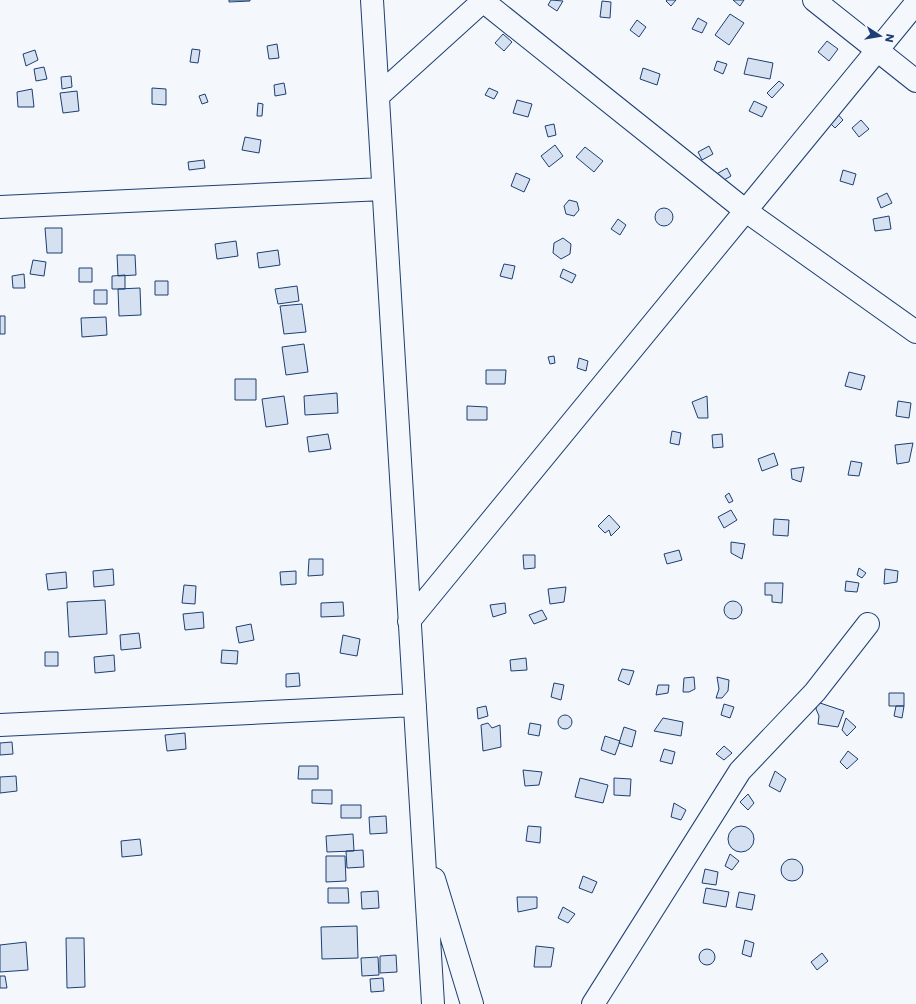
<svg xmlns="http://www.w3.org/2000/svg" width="916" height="1004" viewBox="0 0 916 1004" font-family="Poppins,sans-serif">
<rect width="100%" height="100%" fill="#f4f7fb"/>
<path fill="#d5e0f0" stroke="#1d3f73" d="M229,0H250V1L229,2Z
M551,0L563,1L557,11L548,5Z
M667,0H676L671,6L666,1Z
M733,0H744L740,6Z
M602,1L611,2L610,18L600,17Z
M730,14L744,23L729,45L715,35Z
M698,18L707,23L702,33L692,29Z
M637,20L646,27L639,37L630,30Z
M503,34L512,42L504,51L495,43Z
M827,41L838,49L829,61L818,52Z
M277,44L279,58L269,59L267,46Z
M192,49L200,50L198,63L190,62Z
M35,50L38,60L26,66L23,54Z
M748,58L773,63L770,79L744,74Z
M717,61L727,64L723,74L714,70Z
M44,67L47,79L36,81L34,69Z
M643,68L660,74L657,85L640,79Z
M71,76L72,87L62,89L61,77Z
M779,81L784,85L772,98L767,93Z
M284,83L286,94L275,96L274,85Z
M152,88L166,89V105L152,104Z
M489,88L498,92L494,99L485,95Z
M32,89L34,107H18L17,92Z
M77,91L79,111L63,113L60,93Z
M205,94L208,102L202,104L199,96Z
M517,100L532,104L528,117L513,113Z
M754,101L767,107L762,117L749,111Z
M258,103L263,104L262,116H257Z
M834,110L843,120L835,128L825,118Z
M861,120L869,129L859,137L852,128Z
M554,124L556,135L548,137L545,126Z
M245,137L261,140L259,153L242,150Z
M555,145L563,156L549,167L541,156Z
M709,146L713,154L702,160L698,152Z
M585,147L603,161L594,172L576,157Z
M204,160L205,168L189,170L188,162Z
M727,168L731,176L717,184L713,176Z
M843,170L856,174L853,185L840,181Z
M516,173L530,179L524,192L511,186Z
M887,193L892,203L881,208L877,198Z
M569,200L577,202L579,210L574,216L566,214L564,206Z
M655 217a9 9 0 1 1 18 0a9 9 0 1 1-18 0Z
M889,216L891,229L875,231L873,219Z
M618,219L626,225L620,235L611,229Z
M45,228H62V253H47Z
M563,238L571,244L570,254L561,259L553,253L554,243Z
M236,241L238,256L217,259L215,244Z
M278,250L280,265L259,268L257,253Z
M117,255H135L136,275L118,276Z
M33,260L46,262L44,276L30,274Z
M504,264L515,266L512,279L500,276Z
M79,268H92V282H79Z
M563,269L576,275L572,283L560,277Z
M24,274L25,288H13L12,276Z
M125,275V289H112V276Z
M155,281H168V295H155Z
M297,286L299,301L278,304L275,289Z
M140,288L141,315L119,316L118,289Z
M94,290H107V304H94Z
M302,304L306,332L284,334L280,306Z
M0,316H5V334H0Z
M106,317L107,335L82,337L81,318Z
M304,344L308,372L286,375L282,347Z
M554,356L555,363L550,364L548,357Z
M579,358L588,361L586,371L577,368Z
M486,370H506L505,384H486Z
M849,372L865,376L861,390L845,386Z
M235,379H256V400H235Z
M337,393L338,413L305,415L304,396Z
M284,396L288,424L266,427L262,399Z
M707,396L708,418H698L692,402Z
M898,401L911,403L909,418L896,416Z
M467,406L487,407V420H467Z
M672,431L681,433L679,445L670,443Z
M328,434L331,449L309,452L307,437Z
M722,434L723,447L713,448L712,435Z
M913,443L909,462L897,464L895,445Z
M774,453L778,465L762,471L758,459Z
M851,461L862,463L859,476L848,475Z
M804,467L801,482L792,479L791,469Z
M729,493L733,501L729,503L725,496Z
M731,510L737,520L724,528L718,517Z
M609,515L620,527L611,536L609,530L605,533L598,526Z
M774,519L789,520L788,536L773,535Z
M731,542L745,544L742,559L731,553Z
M679,550L682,560L667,564L664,554Z
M523,555H535V568L524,569Z
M309,559H323V575L308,576Z
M859,568L866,573L862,578L857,575Z
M113,569L114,585L94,587L93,571Z
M885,569L898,571L897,582L884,584Z
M296,571V584L281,585L280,572Z
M66,572L67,588L48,590L46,574Z
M846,581L859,583L857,592L845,591Z
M765,583H783L782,603L772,602V595H765Z
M184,585L196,586L195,604L182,603Z
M566,587L564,602L550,604L548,589Z
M105,600L107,634L69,637L67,602Z
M724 610a9 9 0 1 1 18 0a9 9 0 1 1-18 0Z
M343,602L344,616L321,617V603Z
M505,603L506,613L493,617L490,605Z
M542,610L547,619L534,624L529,615Z
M203,612L204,628L185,630L183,614Z
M251,624L254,640L239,643L236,627Z
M139,633L141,648L121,650L120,635Z
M343,635L360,639L357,656L340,653Z
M222,650L238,651L237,664L221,663Z
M45,652H58V666H45Z
M114,655L115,671L95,673L94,657Z
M526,658L527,670L511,671L510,660Z
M622,669L634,671L629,685L618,680Z
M299,673L300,686L286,687V674Z
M694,677L695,689L689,692H683L684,678Z
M717,677L729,680L728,691L722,698H716L719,689Z
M554,683L564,685L561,700L551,697Z
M658,685H669L668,693L656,695Z
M889,693H904V706H889Z
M817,702L844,711L838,727L818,724L819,716L816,709Z
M724,704L734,707L730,718L721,715Z
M486,706L488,716L478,719L477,708Z
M896,706H904L902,718L894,716Z
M558 722a7 7 0 1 1 14 0a7 7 0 1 1-14 0Z
M663,718L683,722L681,736L654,731Z
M846,718L856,727L847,736L842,730Z
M488,723L492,728L500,725L501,747L483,751L481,725Z
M530,723L541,725L539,736L528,734Z
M624,727L636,731L632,747L619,743Z
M185,733L186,749L167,751L165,735Z
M605,736L620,741L615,755L601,750Z
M12,742L13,754L0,755V743Z
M724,746L732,753L724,760L716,754Z
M664,749L675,752L672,764L660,761Z
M848,751L858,759L847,769L840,762Z
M299,766H318V779H298Z
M523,770L542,772L539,785L525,786Z
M775,771L786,779L780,792L769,786Z
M16,776L17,791L0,793V777Z
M580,778L608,785L603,803L575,797Z
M614,778L631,779L630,796L614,795Z
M312,790H332V804L312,803Z
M748,794L754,803L748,810L740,802Z
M674,803L686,810L681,820L671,817Z
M341,805H361V818H341Z
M386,816L387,833L370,834L369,817Z
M728 839a13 13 0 1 1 26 0a13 13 0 1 1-26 0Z
M528,826L541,827L540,843L526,841Z
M353,834L354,851L327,852L326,836Z
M140,839L142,855L122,857L121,841Z
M363,850L364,867L347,868L346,851Z
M730,854L739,861L732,870L725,866Z
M326,856H345L346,881L326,882Z
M781 870a11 11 0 1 1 22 0a11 11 0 1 1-22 0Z
M705,869L718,872L716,885L702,883Z
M583,876L597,882L592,893L579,888Z
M328,888H348L349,903H328Z
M706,888L729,892L726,907L703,903Z
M378,891L379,908L362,909L361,892Z
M739,892L755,895L752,910L736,907Z
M517,897H537V908L518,912Z
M563,907L575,914L568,923L558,918Z
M357,926L358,958L322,959L321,927Z
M66,938H84L85,987L67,988Z
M745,940L754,943L751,957L742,954Z
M26,942L28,970L0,972V945Z
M536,946L554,948L551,967H534Z
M699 957a8 8 0 1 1 16 0a8 8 0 1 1-16 0Z
M822,953L828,961L817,970L811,962Z
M396,955L397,972L380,973V956Z
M378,957L379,975L362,976L361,958Z
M0,976H5L7,988H0Z
M383,978L384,991L371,992L370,979Z"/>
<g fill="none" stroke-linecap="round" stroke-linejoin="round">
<defs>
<path id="minor" d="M372,0L433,1004
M814,0L916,81
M483,1L746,211L916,332
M378,96L484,0
M0,207L383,189
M409,621L916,3
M0,725L415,705
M434,879L472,1004
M593,1004L740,771L815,692L868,624"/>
</defs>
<use href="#minor" stroke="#1d3f73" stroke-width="24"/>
<use href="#minor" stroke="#f4f7fb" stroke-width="22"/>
</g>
<g transform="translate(880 36) rotate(102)" stroke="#f4f7fb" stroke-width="3" paint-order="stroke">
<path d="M0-3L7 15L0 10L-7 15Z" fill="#1d3f73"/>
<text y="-6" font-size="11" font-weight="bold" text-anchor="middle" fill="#1d3f73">N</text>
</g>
</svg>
